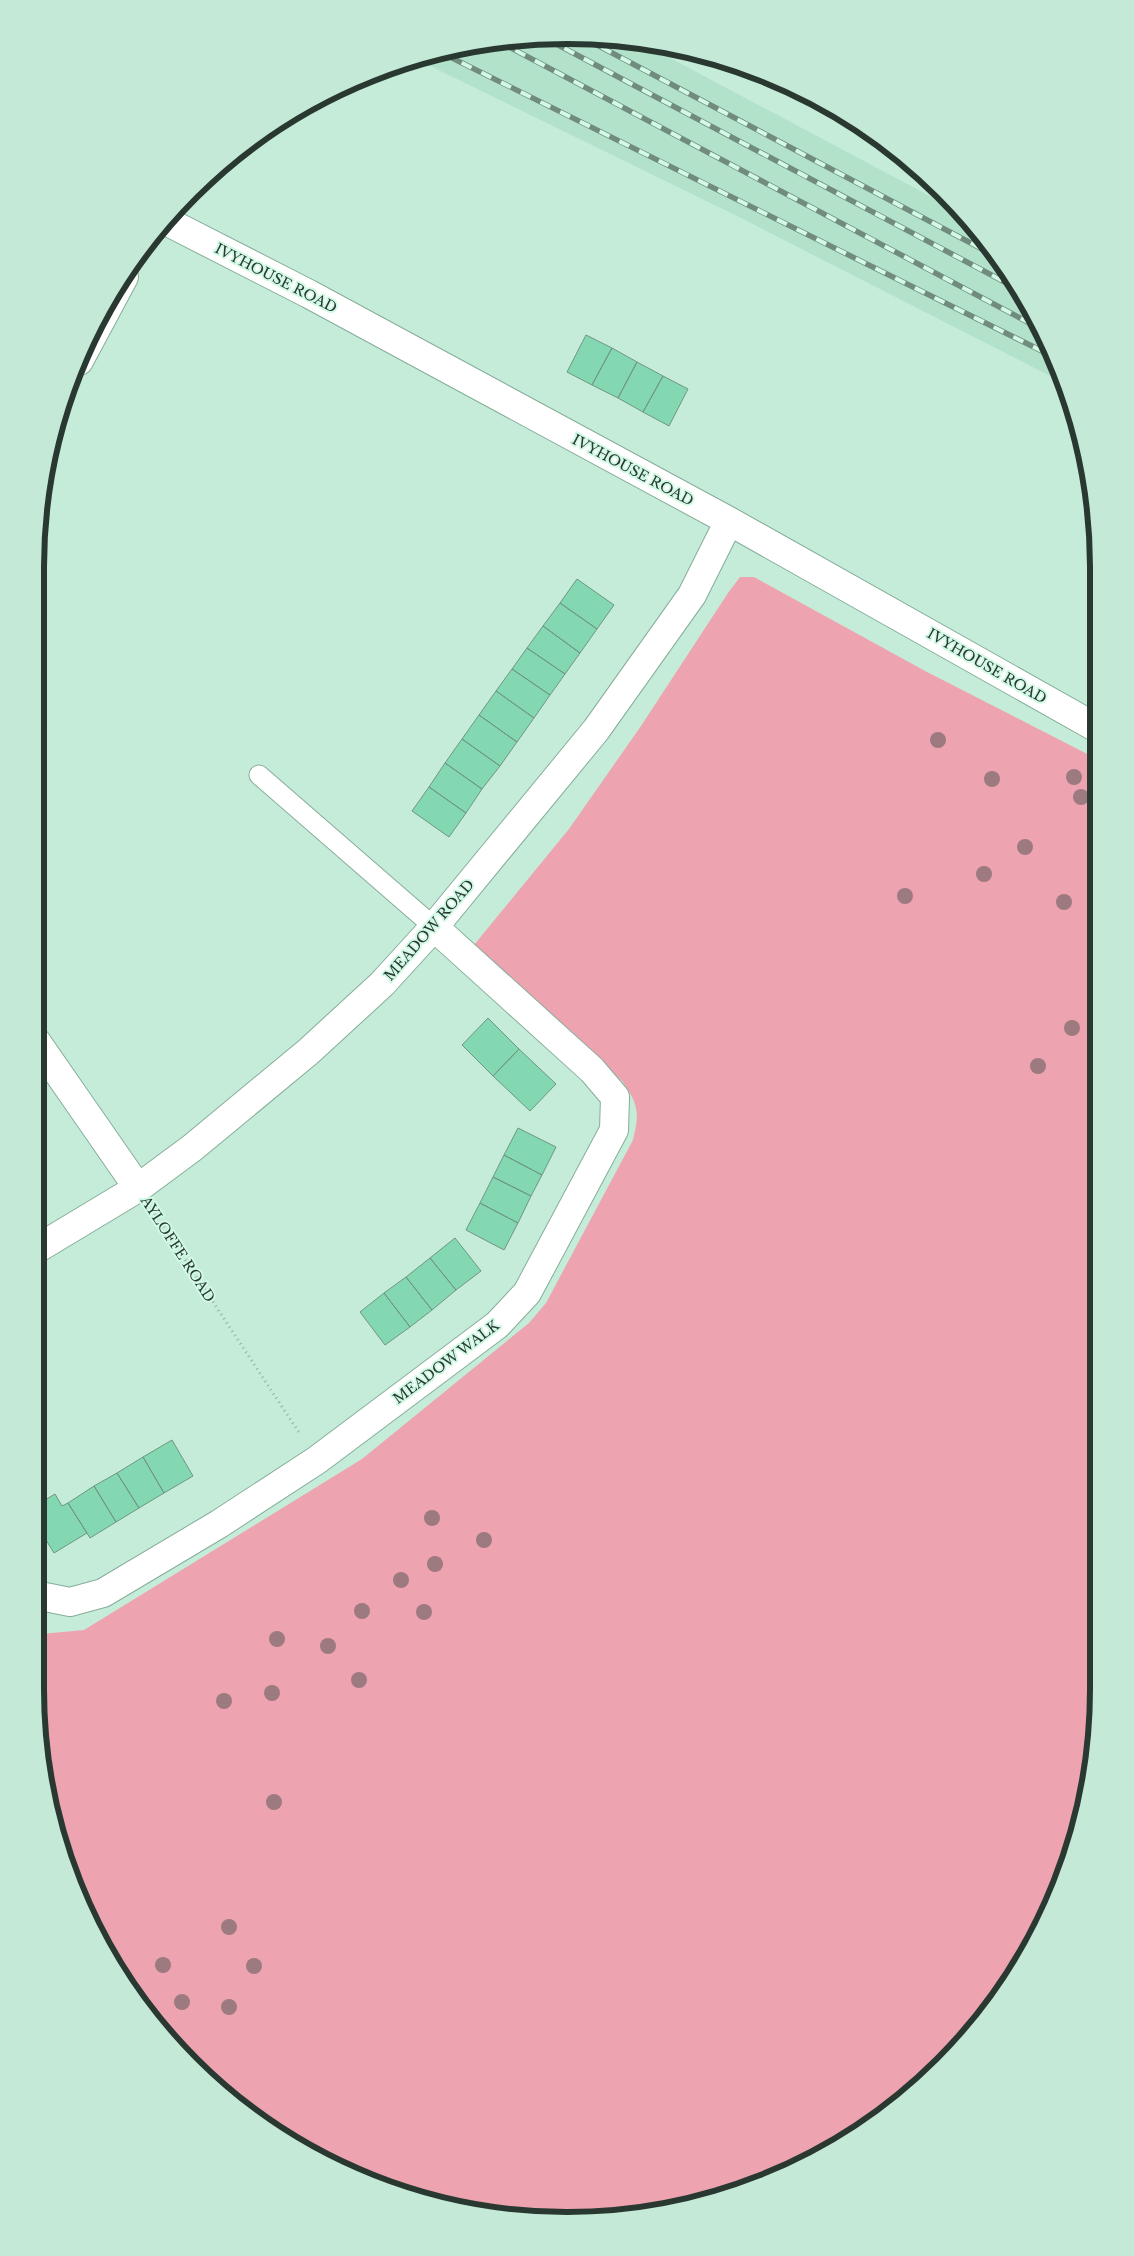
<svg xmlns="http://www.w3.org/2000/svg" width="1134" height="2256" viewBox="0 0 1134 2256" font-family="'Libre Baskerville',serif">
<rect width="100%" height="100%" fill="#c4ecd8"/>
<path fill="#b2e2ca" d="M602,36L640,42L956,210L989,243L1059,364L1064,383L735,215L416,59L497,40Z"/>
<path fill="#eea3b0" d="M740,577H754L927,672L1095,758L1098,1724L1081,1826L1044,1924L1009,1985L943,2065L891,2111L802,2166L705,2203L636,2216L532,2220L463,2211L363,2180L272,2132L216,2089L145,2013L106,1955L63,1860L45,1793L35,1689V1632L41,1634L84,1630L362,1459L529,1323L546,1303L633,1140C640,1112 638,1104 622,1081L474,945L569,829L641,726L728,593Z"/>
<path fill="#83d8b2" stroke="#709683" d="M586,335L612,348L592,385L567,372Z
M612,348L637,362L618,398L592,385Z
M637,362L663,376L643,412L618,398Z
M663,376L688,389L669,426L643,412Z
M577,579L614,605L597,629L560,603Z
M560,603L597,629L580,653L543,626Z
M543,626L580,653L565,674L527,648Z
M527,648L565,674L550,695L512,669Z
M512,669L550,695L534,718L496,691Z
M496,691L534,718L517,742L479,715Z
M479,715L517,742L500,766L462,739Z
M462,739L500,766L482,789L445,763Z
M445,763L482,789L466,813L429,787Z
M429,787L466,813L449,837L412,811Z
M488,1018L519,1049L493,1076L462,1045Z
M519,1049L556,1084L530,1111L493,1076Z
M518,1128L556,1147L542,1175L504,1155Z
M504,1155L542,1175L531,1196L493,1177Z
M493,1177L531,1196L518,1223L480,1203Z
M480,1203L518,1223L504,1250L466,1230Z
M455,1238L481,1271L456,1290L430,1258Z
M430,1258L456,1290L432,1310L406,1277Z
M406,1277L432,1310L410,1327L384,1293Z
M384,1293L410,1327L385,1345L360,1312Z
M172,1440L193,1476L164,1493L143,1457Z
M143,1457L164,1493L139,1508L117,1473Z
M117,1473L139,1508L116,1522L94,1486Z
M94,1486L116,1522L90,1538L68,1503Z
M55,1494L62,1506L68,1503L87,1533L54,1553L35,1522V1506Z"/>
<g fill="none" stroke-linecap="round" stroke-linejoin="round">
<defs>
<path id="lane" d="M259,775L434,927"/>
<path id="street" d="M166,221L309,294L729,521L1095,727
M79,361L124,277
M36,1041L138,1188
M35,1250L138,1188L192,1148L308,1052L382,984L434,927L596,730L692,595L729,521
M35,1595L70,1602L103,1593L219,1524L317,1460L497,1325L527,1293L614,1130L615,1097L592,1070L434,927"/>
</defs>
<use href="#lane" stroke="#87ad9a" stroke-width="21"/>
<use href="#street" stroke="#87ad9a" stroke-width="30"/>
<path stroke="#91b2a2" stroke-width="3" stroke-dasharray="1 4" stroke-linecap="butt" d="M155,1214L300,1434"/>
<use href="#lane" stroke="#fff" stroke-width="19"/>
<use href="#street" stroke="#fff" stroke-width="28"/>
<defs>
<path id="rail" d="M582,37L997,257
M545,38L1014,287
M496,40L1037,327
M442,53L1056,358"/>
</defs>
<use href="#rail" stroke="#718c7f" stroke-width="5.5"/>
<use href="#rail" stroke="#d1f9e5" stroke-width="4" stroke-dasharray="11" stroke-linecap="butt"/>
</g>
<g fill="#9c7a80">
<circle cx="938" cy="740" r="8"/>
<circle cx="1074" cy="777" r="8"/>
<circle cx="992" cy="779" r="8"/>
<circle cx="1081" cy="797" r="8"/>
<circle cx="1025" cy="847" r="8"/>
<circle cx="984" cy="874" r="8"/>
<circle cx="905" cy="896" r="8"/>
<circle cx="1064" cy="902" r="8"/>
<circle cx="1072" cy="1028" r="8"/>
<circle cx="1038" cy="1066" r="8"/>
<circle cx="432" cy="1518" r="8"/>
<circle cx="484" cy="1540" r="8"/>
<circle cx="435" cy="1564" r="8"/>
<circle cx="401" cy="1580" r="8"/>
<circle cx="362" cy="1611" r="8"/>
<circle cx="424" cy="1612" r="8"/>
<circle cx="277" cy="1639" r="8"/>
<circle cx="328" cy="1646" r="8"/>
<circle cx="359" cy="1680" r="8"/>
<circle cx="272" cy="1693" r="8"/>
<circle cx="224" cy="1701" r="8"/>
<circle cx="274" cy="1802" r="8"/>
<circle cx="229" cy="1927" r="8"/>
<circle cx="163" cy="1965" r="8"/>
<circle cx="254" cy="1966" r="8"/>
<circle cx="182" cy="2002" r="8"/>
<circle cx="229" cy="2007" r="8"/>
</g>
<g text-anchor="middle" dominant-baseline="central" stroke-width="4" stroke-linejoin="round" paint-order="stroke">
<g font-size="14" fill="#293931" stroke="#d1f9e5">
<text transform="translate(276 278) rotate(27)">IVYHOUSE ROAD</text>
<text transform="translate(633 470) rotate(28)">IVYHOUSE ROAD</text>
<text transform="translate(987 666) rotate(30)">IVYHOUSE ROAD</text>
<text transform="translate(429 930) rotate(-49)">MEADOW ROAD</text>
<text transform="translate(178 1249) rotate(57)">AYLOFFE ROAD</text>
<text transform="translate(446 1362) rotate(-37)">MEADOW WALK</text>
</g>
</g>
<path d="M0 0H1134V2256H0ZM567 44H567A523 523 0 0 1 1090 567V1689A523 523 0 0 1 567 2212H567A523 523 0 0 1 44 1689V567A523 523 0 0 1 567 44Z" fill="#c4ead7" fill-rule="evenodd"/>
<path fill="none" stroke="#293931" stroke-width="6" d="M567 44H567A523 523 0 0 1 1090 567V1689A523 523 0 0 1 567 2212H567A523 523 0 0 1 44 1689V567A523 523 0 0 1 567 44Z"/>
</svg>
